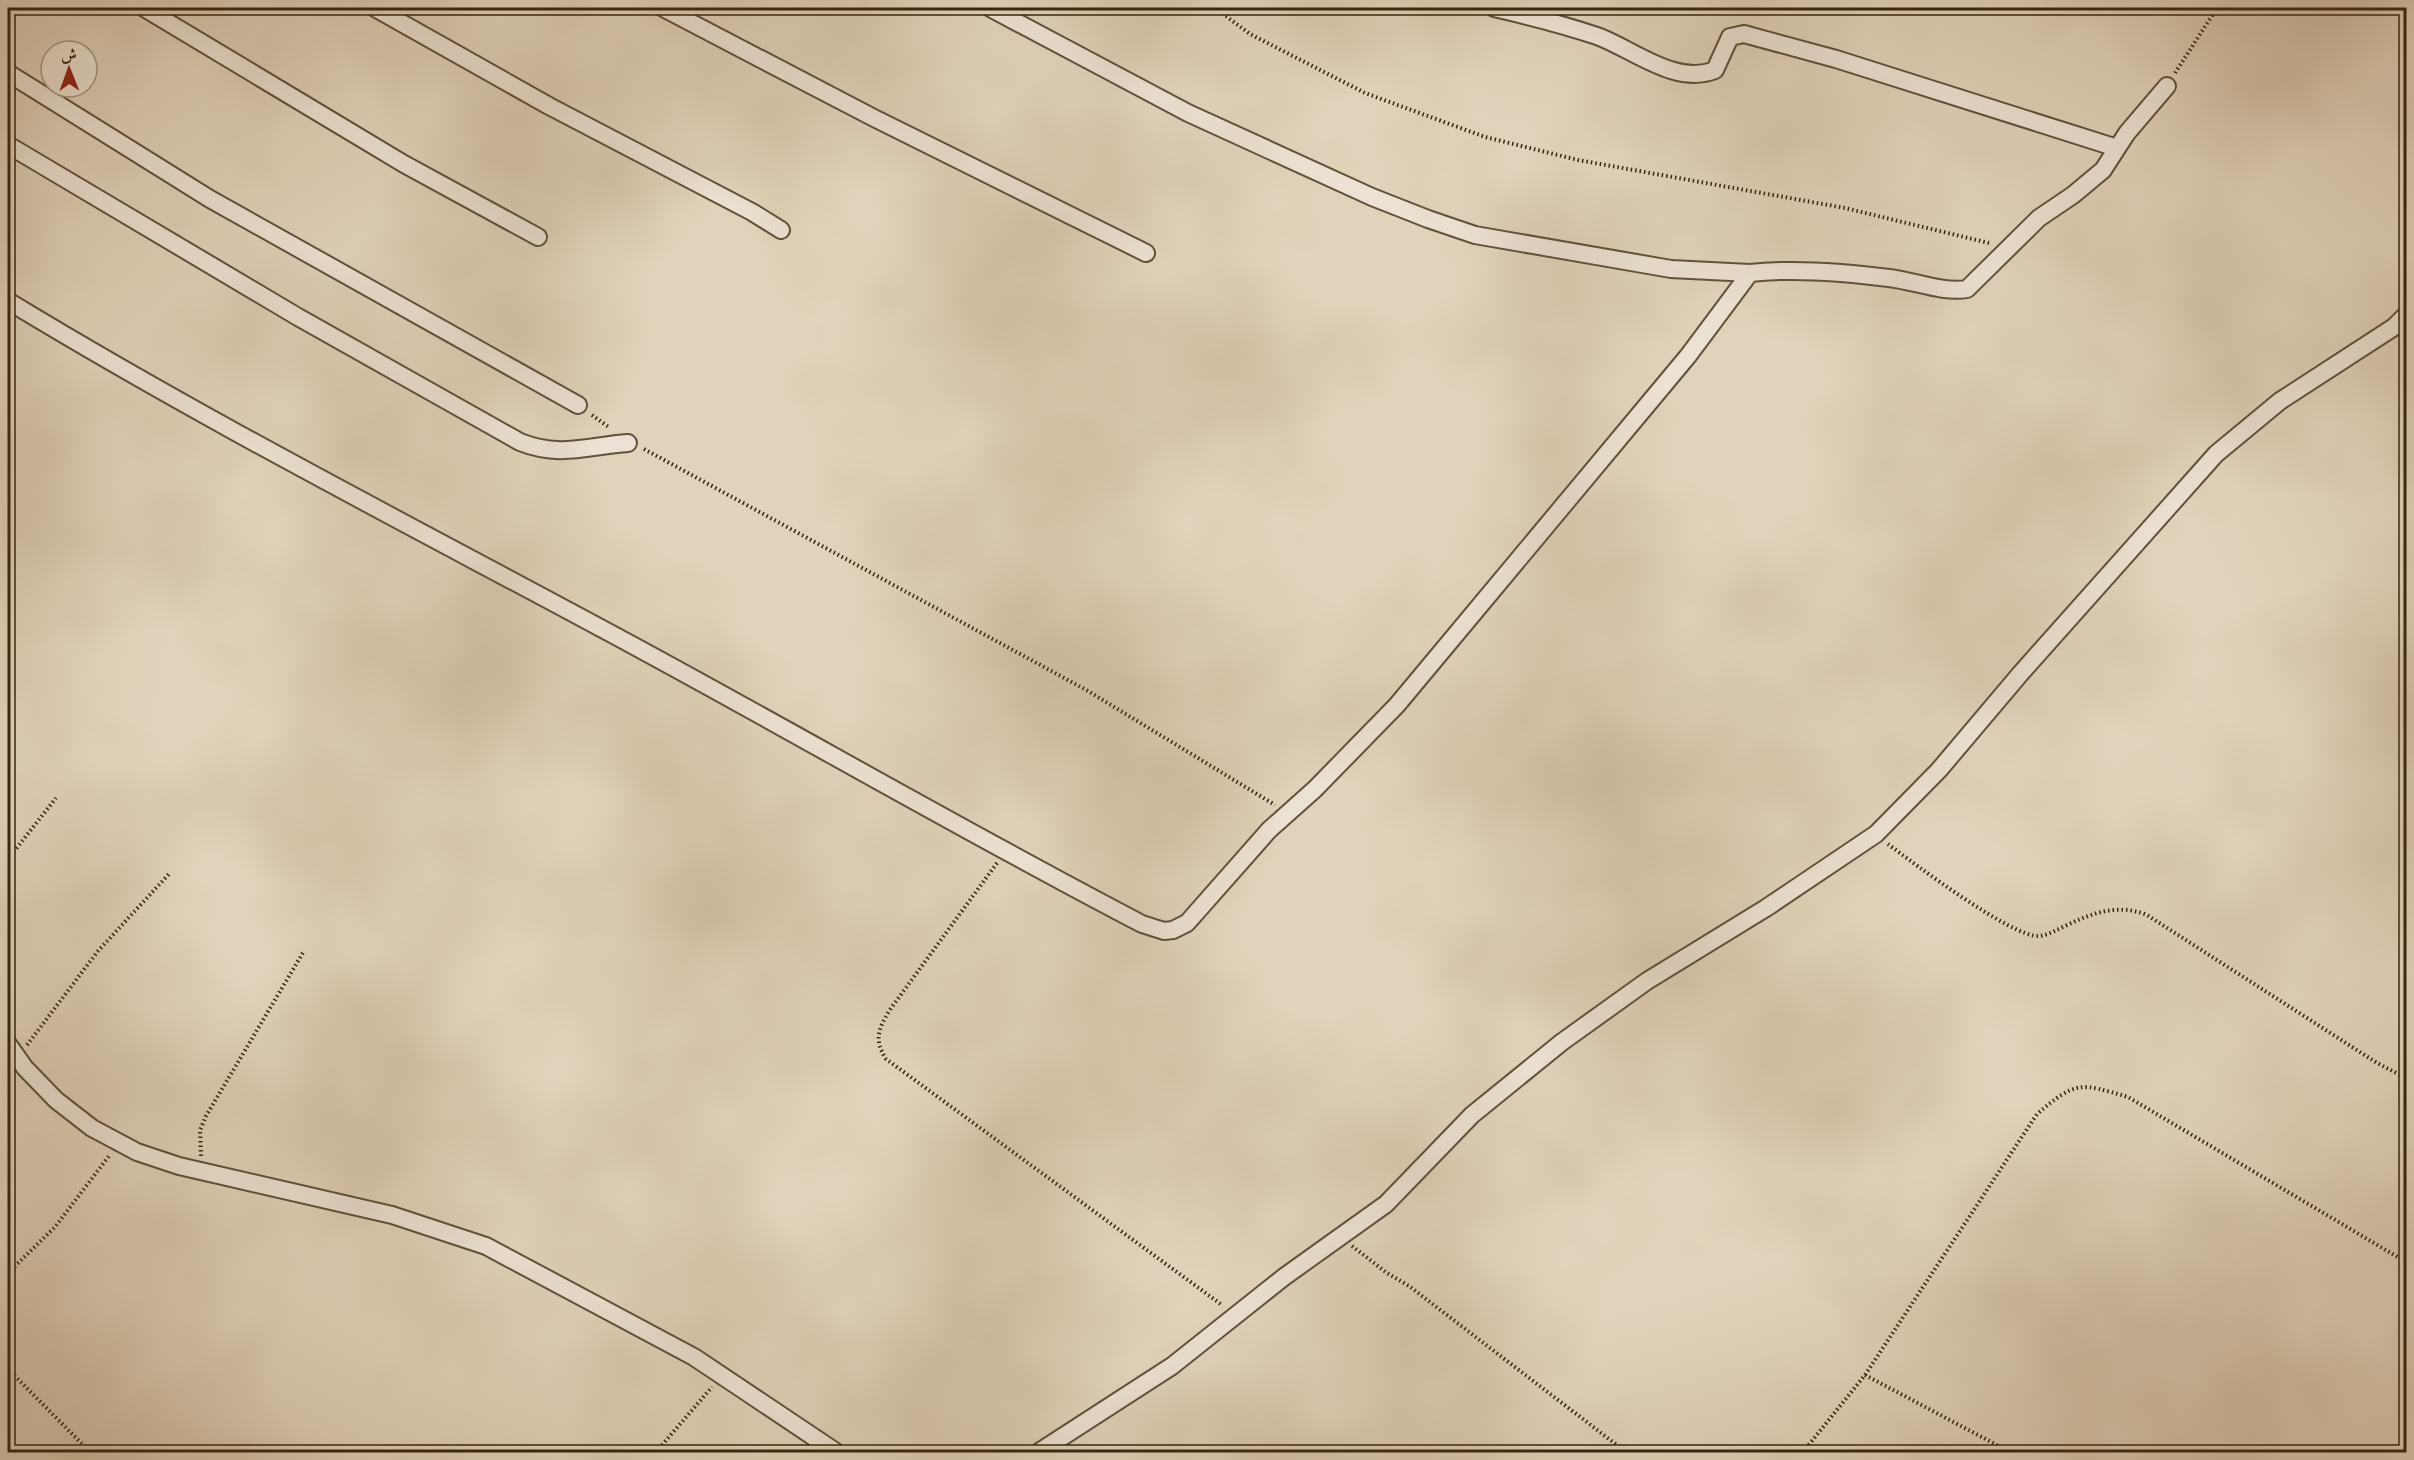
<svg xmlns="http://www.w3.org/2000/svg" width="2414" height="1460" viewBox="0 0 2414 1460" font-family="'IM FELL Great Primer',Amiri,serif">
<rect width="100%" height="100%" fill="#e1d3bb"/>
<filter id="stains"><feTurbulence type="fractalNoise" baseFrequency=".00333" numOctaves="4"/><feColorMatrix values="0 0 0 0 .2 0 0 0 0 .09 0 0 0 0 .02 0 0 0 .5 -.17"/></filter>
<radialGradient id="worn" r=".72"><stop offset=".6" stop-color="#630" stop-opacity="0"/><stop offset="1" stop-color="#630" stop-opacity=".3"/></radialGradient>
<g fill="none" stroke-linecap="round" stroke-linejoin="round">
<defs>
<path id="street" d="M144,8L404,164L538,237
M375,8L549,106L752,212L781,230
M663,8L874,118L1146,253
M990,8L1188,113L1372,197L1428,219L1475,235L1671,269L1750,273
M1494,8C1529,16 1564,25 1597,36C1633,49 1675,86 1715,70L1730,37L1744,34L1836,59L2117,148
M8,73L210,199L578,405
M8,145L298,317L520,442C560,458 587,446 628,443
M8,301C212,425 425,533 634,646C804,738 971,835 1142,924L1164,931L1173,930L1187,923L1269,830L1315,789L1397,705L1688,356L1750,273C1796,268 1843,272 1889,278C1915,281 1942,293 1967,289L2039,218L2073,195L2103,170L2127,133L2167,86
M8,1044L25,1068L56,1100L92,1128L137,1152L179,1166L392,1215L486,1246L694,1357L836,1452
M1039,1452L1172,1366L1284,1277L1386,1204L1472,1115L1562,1042L1647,981L1766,908L1876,834L1939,770L2021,673L2216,454L2280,401L2394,327L2406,315"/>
</defs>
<use href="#street" stroke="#61513b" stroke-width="20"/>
<path stroke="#362610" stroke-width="4" stroke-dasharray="1.5 3" stroke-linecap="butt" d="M1215,8L1250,34L1365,93L1485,137L1578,160L1845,208L1989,243
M2175,73L2217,8
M592,415L610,428
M644,449L1088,691L1275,805
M1888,844C1913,863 2013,938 2039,936C2049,935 2056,930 2065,926C2092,913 2118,903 2147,915L2377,1063L2406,1078
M8,859L56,798
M997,863L889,1011C878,1030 874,1040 886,1059L1222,1305
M27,1045L98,951L169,874
M201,1156L200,1130L206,1116L304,951
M1352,1246L1387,1273L1409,1286L1626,1452
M8,1273L55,1227L109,1156
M8,1369L90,1452
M1865,1375L2010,1452
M656,1452L712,1387
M1803,1452L1865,1375L2037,1114C2077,1080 2080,1083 2128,1097L2406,1262"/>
<use href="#street" stroke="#ece2d3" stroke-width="16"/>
</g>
<rect width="2414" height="1460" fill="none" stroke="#e1d3bb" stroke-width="30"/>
<rect x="9" y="9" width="2396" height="1442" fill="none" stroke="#362610" stroke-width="3"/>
<rect x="15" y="15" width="2384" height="1430" fill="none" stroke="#362610" stroke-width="1.5"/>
<g transform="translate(69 69) rotate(359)"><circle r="28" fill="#ece2d3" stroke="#a39785" stroke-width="1.5"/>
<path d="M0-4.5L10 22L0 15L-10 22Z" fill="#8f2418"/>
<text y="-9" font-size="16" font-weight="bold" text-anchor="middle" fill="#362610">ش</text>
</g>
<rect width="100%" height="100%" filter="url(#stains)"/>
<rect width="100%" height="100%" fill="url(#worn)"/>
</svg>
